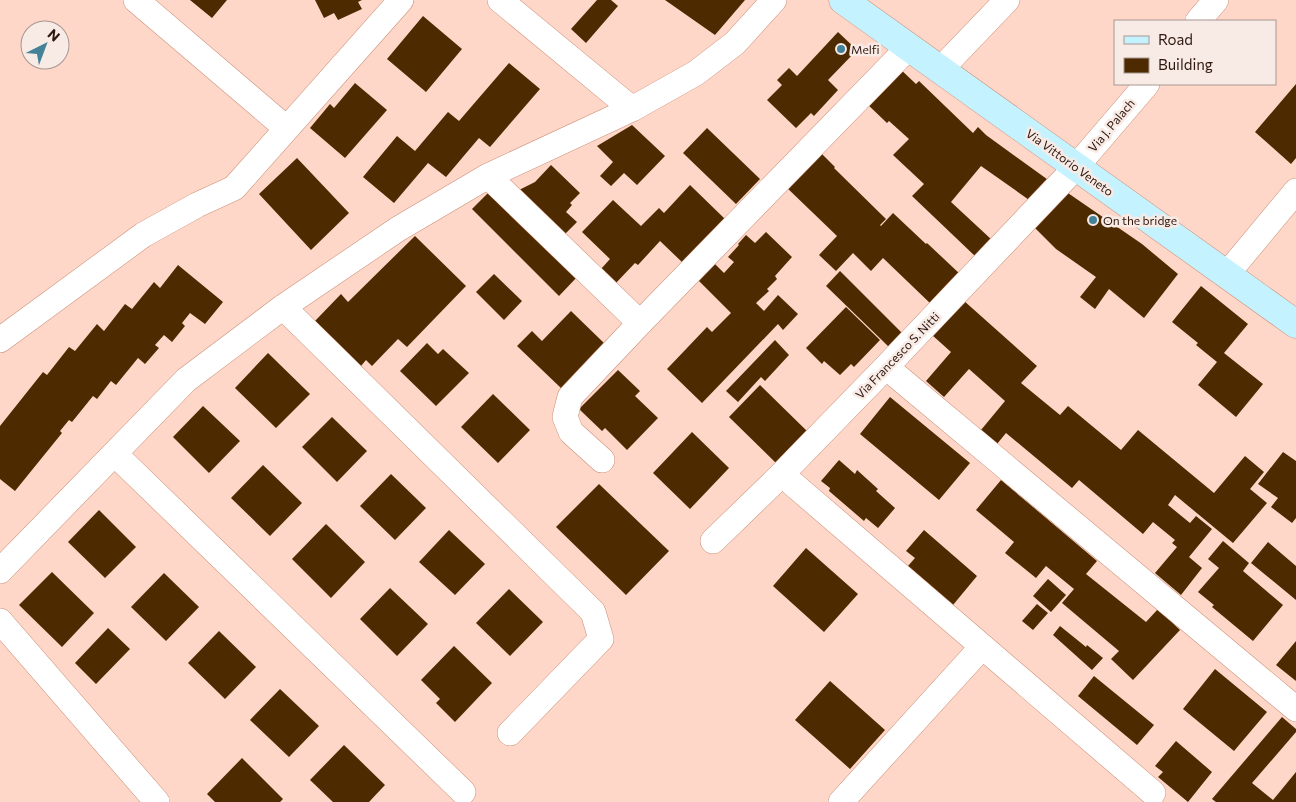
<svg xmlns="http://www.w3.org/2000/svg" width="1296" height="802" viewBox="0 0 1296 802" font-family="Commissioner,sans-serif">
<rect width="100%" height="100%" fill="#fed7c8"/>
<path fill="#4e2a01" d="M190,0H227L212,18Z
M315,0H362L358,2L362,9L338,20L334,13L324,18Z
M597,0H611L618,6L586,43L571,29Z
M665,0H745L715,35Z
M423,16L462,49L426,92L387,59Z
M838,32L857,50L828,80L838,90L814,116L811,113L796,128L767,100L782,85L777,80L789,68L797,76Z
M509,63L540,89L490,147L479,138L446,177L428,163L394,203L363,177L397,136L415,151L448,112L459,121Z
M898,67L916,84L919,81L973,133L978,127L986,135L1051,182L1032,202L981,166L951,202L992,240L976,257L912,196L924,184L893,155L909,139L889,121L887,123L865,102Z
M355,83L387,110L345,158L310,128L330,104L334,108Z
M1296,84V158L1291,164L1255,132Z
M632,125L665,156L637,185L624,173L611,186L600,176L613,162L597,146Z
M707,128L760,179L736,204L683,153Z
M820,152L835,167L834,168L886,219L880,225L881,226L893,213L926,244L927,243L961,275L932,305L883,258L871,271L853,253L836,271L819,255L837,236L784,185Z
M297,158L349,213L311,250L259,194Z
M551,165L580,193L570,203L572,205L566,212L577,222L565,234L519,190L535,182Z
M690,185L725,219L683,263L660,241L638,265L635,263L615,284L601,269L610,259L582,232L613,200L641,226L659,208L664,213Z
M490,191L578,276L559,296L472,209Z
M1065,191L1142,244L1178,274L1144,318L1109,289L1095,309L1080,297L1096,277L1056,249L1031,224Z
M766,232L792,257L775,276L777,279L767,289L769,291L756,303L764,311L778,295L798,314L783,330L778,324L702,403L667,369L707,327L712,332L731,313L695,277L711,260L724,273L734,262L728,257L739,245L738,244L746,235L755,243Z
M415,236L466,286L407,347L398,339L372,366L366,360L361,366L315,321L341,294L348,302Z
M178,265L223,302L205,324L190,313L182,323L185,326L172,342L164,335L155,345L159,348L145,364L138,358L116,385L111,381L97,399L93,396L72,422L69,420L60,431L62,433L15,491L0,479V426L43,372L47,375L69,347L75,351L97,324L104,331L125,304L132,309L154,282L160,288Z
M840,271L902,333L889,347L826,286Z
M494,274L522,301L504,320L476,292Z
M1201,286L1248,324L1224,353L1263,384L1236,417L1198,385L1217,362L1196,345L1198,343L1172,322Z
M963,300L1037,366L1021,383L1060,415L1068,406L1121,450L1138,430L1214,493L1245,456L1264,472L1250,489L1267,503L1233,543L1175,495L1168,505L1190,523L1196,516L1212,529L1189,557L1202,568L1181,595L1155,573L1177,547L1172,543L1175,540L1153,522L1143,534L1079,480L1072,488L1006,433L997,444L981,430L1005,401L969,369L944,397L926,381L951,352L932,335Z
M846,307L880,340L854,367L851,364L840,375L824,361L822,364L806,348Z
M571,311L605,344L562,389L517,346L532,331L542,341Z
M775,340L789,355L765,381L761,377L738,402L726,391Z
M427,343L438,354L443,349L469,373L436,406L400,371Z
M268,353L310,394L276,428L235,388Z
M618,370L640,391L635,396L658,418L627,450L605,428L602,431L579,409Z
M760,385L809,433L778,465L729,417Z
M493,394L530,430L498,463L461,427Z
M890,397L970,463L939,500L860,434Z
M203,406L240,441L209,473L173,437Z
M332,417L367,451L337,482L302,447Z
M692,432L729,468L690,509L653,473Z
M1283,452L1296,461V518L1292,523L1271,507L1278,498L1258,484Z
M839,460L855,474L857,470L878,489L876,491L895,508L878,528L866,518L864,521L829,491L830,488L821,481Z
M263,465L302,503L270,536L231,498Z
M391,474L426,508L395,540L360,506Z
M1001,480L1097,561L1086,574L1146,622L1158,609L1180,630L1133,680L1111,659L1119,651L1062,603L1074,589L1046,566L1036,578L1005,553L1014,542L976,510Z
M599,484L669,551L626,595L556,527Z
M99,510L136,547L105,578L68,542Z
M326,524L365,562L331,598L292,559Z
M449,530L485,564L455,595L419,562Z
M924,530L977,576L953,605L908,566L915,558L906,551Z
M1223,541L1249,563L1243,571L1283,605L1253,641L1212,607L1214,605L1198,592L1219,568L1208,559Z
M1268,542L1296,566V600L1251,563Z
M806,548L858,594L824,632L773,586Z
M52,572L94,613L62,647L19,605Z
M164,573L199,607L166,641L131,607Z
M1048,579L1066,595L1051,612L1033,596Z
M390,588L428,624L397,656L360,619Z
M509,589L543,622L510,656L476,623Z
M1037,604L1048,613L1033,630L1022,621Z
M1060,626L1086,647L1087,645L1103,658L1092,670L1053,635Z
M108,628L130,649L96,684L75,663Z
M219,631L256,667L225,699L188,663Z
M1296,641V681L1276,665Z
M454,646L492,683L455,722L436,703L440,699L421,680Z
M1215,669L1267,712L1234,751L1183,709Z
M1094,676L1154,725L1137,745L1078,696Z
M830,681L885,730L850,769L795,720Z
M280,689L319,726L289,757L250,720Z
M1282,717L1296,729V732L1252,783L1273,800L1296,772V802H1216L1212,799Z
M1176,741L1212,772L1188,802L1158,777L1163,772L1155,766Z
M344,745L385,785L369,802H333L310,780Z
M242,758L283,799L280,802H215L207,794Z"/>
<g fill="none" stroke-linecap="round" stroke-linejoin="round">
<defs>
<path id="street" d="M136,0L286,128
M500,0L632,109
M1198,21L1216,0
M940,70L1007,0
M488,176L640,323
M1227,274L1296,191
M283,307L593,612L601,639L510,733
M0,340L143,235L197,205L234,188L401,0
M886,367L1296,709
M115,454L463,792
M602,460L571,432L565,417L570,397L640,323L909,47
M793,484L1153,793
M713,541L778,478L886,367L1076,167L1147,84
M0,571L186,380L283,307L398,229L488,176L632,109L696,73L735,43L774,0
M0,621L157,802
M841,802L982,647"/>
<path id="secondary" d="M843,0L1296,324"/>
</defs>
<use href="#street" stroke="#cb8f78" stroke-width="26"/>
<use href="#secondary" stroke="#cb8f78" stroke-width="29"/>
<use href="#street" stroke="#fff" stroke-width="25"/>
<use href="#secondary" stroke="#c5f2ff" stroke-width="28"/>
</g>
<g fill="#438297" stroke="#f8ebe6" stroke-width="2">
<circle cx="841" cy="49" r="5"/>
<circle cx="1093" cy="220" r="5"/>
</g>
<g text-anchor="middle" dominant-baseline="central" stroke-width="5" stroke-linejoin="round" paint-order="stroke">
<g font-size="12" fill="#2e170e" stroke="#f8ebe6" text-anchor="start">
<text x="851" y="49">Melfi</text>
<text x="1103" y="220">On the bridge</text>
</g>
<g font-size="12" fill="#2e170e" stroke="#f8ebe6">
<text transform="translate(1111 125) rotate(-50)">Via J. Palach</text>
<text transform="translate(1070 162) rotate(36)">Via Vittorio Veneto</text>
<text transform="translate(897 355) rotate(-46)">Via Francesco S. Nitti</text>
</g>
</g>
<rect x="1114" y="20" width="162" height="65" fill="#f8ebe6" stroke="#a79690"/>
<rect x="1124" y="36" width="25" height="8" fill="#c5f2ff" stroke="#a79690"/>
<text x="1158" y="45" font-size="15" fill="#2e170e">Road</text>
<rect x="1124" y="58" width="25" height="15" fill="#4e2a01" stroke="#a79690"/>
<text x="1158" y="70" font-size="15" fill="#2e170e">Building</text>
<g transform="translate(45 45) rotate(42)"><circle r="24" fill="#f8ebe6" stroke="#a79690"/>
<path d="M0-4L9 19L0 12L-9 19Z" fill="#438297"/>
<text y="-8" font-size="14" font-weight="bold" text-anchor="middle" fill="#2e170e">N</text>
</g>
</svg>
